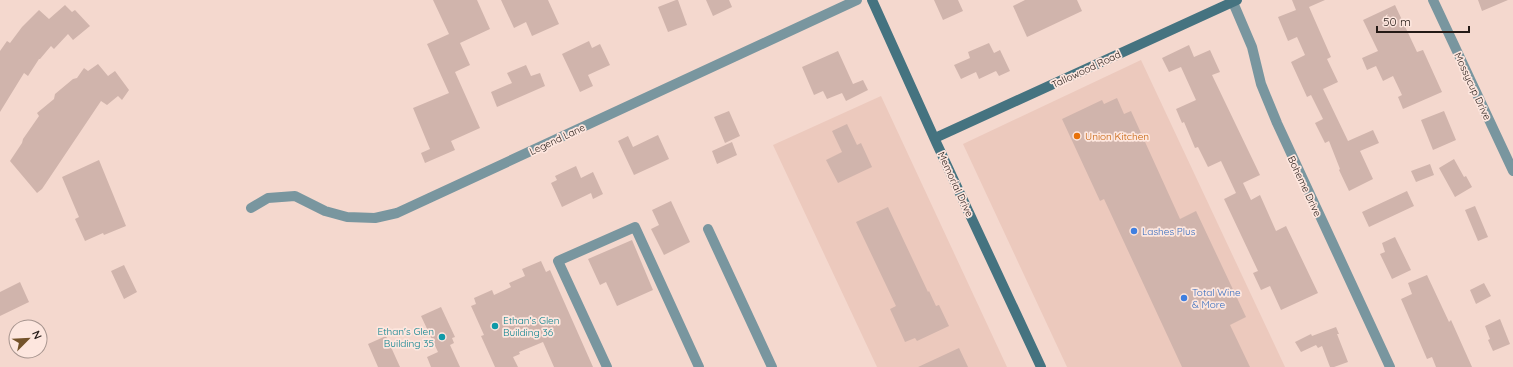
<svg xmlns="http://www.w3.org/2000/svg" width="1513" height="367" font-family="Quicksand,sans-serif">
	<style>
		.built { fill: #ecc9bd }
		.building { fill: #d0b4ac }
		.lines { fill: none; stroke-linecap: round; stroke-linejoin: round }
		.street { stroke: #79969f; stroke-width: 10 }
		.secondary { stroke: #457380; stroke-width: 10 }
		.food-dot { fill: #e8710a; stroke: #fde6de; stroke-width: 1.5 }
		.shop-dot { fill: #3f7fe0; stroke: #fde6de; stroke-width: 1.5 }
		.culture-dot { fill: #0f9aa8; stroke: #fde6de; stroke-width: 1.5 }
		.labels { text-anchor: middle; stroke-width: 3.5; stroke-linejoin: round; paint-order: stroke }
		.street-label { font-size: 10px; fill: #241a16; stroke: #fde6de }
		.food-label { font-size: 10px; fill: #c56008; stroke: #fde6de; text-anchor: start }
		.shop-label { font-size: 10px; fill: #366cbe; stroke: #fde6de; text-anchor: start }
		.culture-label { font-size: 10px; fill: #0d838f; stroke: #fde6de; text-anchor: start }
	</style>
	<rect width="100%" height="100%" fill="#f4d8ce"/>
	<path class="built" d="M 1141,60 L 1285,367 L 1067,367 L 963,144 Z
		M 881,96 L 1007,367 L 877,367 L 773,145 Z"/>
	<path class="building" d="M 433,0 L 477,0 L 490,29 L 460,43 L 470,65 L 455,72 L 480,128 L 451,141 L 455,150 L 425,163 L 421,153 L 430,149 L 413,108 L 449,93 L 427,44 L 449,34 Z
		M 501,0 L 548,0 L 559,24 L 532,36 L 526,22 L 514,28 Z
		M 676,0 L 678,0 L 687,25 L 668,32 L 658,7 Z
		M 706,0 L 729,0 L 732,7 L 713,16 Z
		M 934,0 L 958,0 L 963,11 L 943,20 Z
		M 1025,0 L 1077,0 L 1082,11 L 1027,37 L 1013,6 Z
		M 1292,0 L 1325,0 L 1309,7 L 1331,57 L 1327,59 L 1338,82 L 1323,89 L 1348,141 L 1373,130 L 1379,143 L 1360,151 L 1373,179 L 1349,191 L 1339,170 L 1340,169 L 1329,141 L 1325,143 L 1315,123 L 1323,119 L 1311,95 L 1307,97 L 1291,62 L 1305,55 L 1297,37 L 1288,41 L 1278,17 L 1296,10 Z
		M 1478,0 L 1508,0 L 1482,11 Z
		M 65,5 L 72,12 L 75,10 L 90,26 L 73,40 L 68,34 L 54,49 L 51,46 L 40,59 L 39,59 L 28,76 L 24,73 L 0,112 L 0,51 L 7,41 L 10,43 L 22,27 L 39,10 L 49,19 Z
		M 1395,5 L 1417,52 L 1423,50 L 1442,92 L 1403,109 L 1398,97 L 1402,95 L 1393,76 L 1383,81 L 1376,66 L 1367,70 L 1362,58 L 1378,51 L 1363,20 Z
		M 589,41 L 592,48 L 600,44 L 610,65 L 588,75 L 593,86 L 580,92 L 562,54 Z
		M 989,43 L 994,53 L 1000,50 L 1010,71 L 999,76 L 996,71 L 979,79 L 976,72 L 961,79 L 954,65 L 970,58 L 968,52 Z
		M 1189,45 L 1194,57 L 1210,50 L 1220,72 L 1212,75 L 1260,175 L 1243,183 L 1251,200 L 1260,195 L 1276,231 L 1286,226 L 1318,293 L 1281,310 L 1270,286 L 1261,290 L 1253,273 L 1258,271 L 1224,199 L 1236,193 L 1221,161 L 1208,167 L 1198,147 L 1195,148 L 1184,122 L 1182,123 L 1176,109 L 1196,100 L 1181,67 L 1169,72 L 1162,58 Z
		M 838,51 L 853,84 L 863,80 L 868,90 L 846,101 L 842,93 L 827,99 L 823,91 L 814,95 L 802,67 Z
		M 98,64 L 108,76 L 115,71 L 129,90 L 122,100 L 118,96 L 107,105 L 101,101 L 42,189 L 37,193 L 10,161 L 22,143 L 23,139 L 39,116 L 37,113 L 54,99 L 55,94 L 73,79 L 77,78 L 84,68 L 88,71 Z
		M 526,65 L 531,76 L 540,73 L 545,86 L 497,107 L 491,92 L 512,83 L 507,73 Z
		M 1117,98 L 1124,114 L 1131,111 L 1180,219 L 1196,211 L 1246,317 L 1230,325 L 1250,367 L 1182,367 L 1104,199 L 1100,201 L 1062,119 L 1102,100 L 1104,104 Z
		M 729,111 L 740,136 L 725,143 L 714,117 Z
		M 1444,111 L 1456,140 L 1433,150 L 1421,120 Z
		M 847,124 L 857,145 L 861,143 L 872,167 L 838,183 L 826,160 L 842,152 L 832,131 Z
		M 658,135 L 669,159 L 634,175 L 618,141 L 628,136 L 633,147 Z
		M 732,142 L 737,155 L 717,164 L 712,151 Z
		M 1454,159 L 1464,177 L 1466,176 L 1472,187 L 1455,197 L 1439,168 Z
		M 99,160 L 126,226 L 104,235 L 103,233 L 85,241 L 75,219 L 79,217 L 62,177 Z
		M 1430,164 L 1434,175 L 1416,182 L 1411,171 Z
		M 576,166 L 581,178 L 593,172 L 603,194 L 593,199 L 591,193 L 562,207 L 551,183 L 557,180 L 555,176 Z
		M 1407,191 L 1414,206 L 1369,227 L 1362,212 Z
		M 671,201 L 690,242 L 664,255 L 651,229 L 659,225 L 652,210 Z
		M 1475,206 L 1488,237 L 1478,241 L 1465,210 Z
		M 888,207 L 928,292 L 929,291 L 936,306 L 939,305 L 949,326 L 917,341 L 915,338 L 905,342 L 890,309 L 896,306 L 856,222 Z
		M 1395,237 L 1411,270 L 1392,279 L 1380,254 L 1385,252 L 1382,243 Z
		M 632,240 L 653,290 L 617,306 L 606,282 L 600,285 L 588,259 Z
		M 541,261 L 546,272 L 550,270 L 593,367 L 554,367 L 543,342 L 519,352 L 520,354 L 513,357 L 518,367 L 495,367 L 481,336 L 484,335 L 471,306 L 476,304 L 474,298 L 492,290 L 494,295 L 511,287 L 509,283 L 525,276 L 522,269 Z
		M 124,265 L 137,292 L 124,299 L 111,271 Z
		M 1427,275 L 1449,322 L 1451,320 L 1472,367 L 1436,367 L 1432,357 L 1427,359 L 1401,299 L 1412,294 L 1408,283 Z
		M 20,282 L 29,302 L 0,316 L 0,292 Z
		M 1484,283 L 1491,296 L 1476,304 L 1470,290 Z
		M 441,307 L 455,337 L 452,338 L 454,343 L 450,345 L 460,367 L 431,367 L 427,357 L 438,352 L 421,316 Z
		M 1500,319 L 1510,344 L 1493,351 L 1488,340 L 1490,339 L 1485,326 Z
		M 1336,327 L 1339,334 L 1337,334 L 1348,362 L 1334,367 L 1330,367 L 1322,346 L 1318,348 L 1316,345 L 1301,352 L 1295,342 L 1311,334 L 1312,336 Z
		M 386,336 L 400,367 L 378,367 L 368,344 Z
		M 959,348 L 968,367 L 918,367 Z"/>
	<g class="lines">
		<path class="street" d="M 1232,0 L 1252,47 L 1261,84 L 1277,123 L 1390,367
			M 1433,0 L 1513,171
			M 251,208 L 268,198 L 295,196 L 325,211 L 347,217 L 375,218 L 397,213 L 857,0
			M 708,229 L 772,367
			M 607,367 L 558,261 L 635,227 L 699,367"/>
		<path class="secondary" d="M 872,0 L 936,142 L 1041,367
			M 935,138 L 1237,0"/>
	</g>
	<circle class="food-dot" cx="1077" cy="136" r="4"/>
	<g class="shop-dot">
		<circle cx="1134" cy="231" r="4"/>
		<circle cx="1184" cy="298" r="4"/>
	</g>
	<g class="culture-dot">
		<circle cx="495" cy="326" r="4"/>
		<circle cx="442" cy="337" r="4"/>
	</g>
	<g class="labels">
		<g class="street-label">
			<text transform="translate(1086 69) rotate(-25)" y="4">Tallowood Road</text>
			<text transform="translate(1473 86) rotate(65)" y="4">Mossycup Drive</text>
			<text transform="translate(557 139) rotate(-25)" y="4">Legend Lane</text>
			<text transform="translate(956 184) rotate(65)" y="4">Memorial Drive</text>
			<text transform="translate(1305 186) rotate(65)" y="4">Boheme Drive</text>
		</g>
		<g class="food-label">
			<text x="1085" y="140">Union Kitchen</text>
		</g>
		<g class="shop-label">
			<text x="1142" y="235">Lashes Plus</text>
			<text x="1192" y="296">Total Wine<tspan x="1192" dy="12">&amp; More</tspan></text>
		</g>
		<g class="culture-label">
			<text x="503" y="324">Ethan's Glen<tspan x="503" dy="12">Building 36</tspan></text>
			<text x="434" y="335" text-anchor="end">Ethan's Glen<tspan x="434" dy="12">Building 35</tspan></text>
		</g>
	</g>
	<g transform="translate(28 339) rotate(66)"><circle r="19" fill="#fde6de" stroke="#a6948e"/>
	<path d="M0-3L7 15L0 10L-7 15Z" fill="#74532a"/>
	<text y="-6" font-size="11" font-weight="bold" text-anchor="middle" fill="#241a16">N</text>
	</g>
	<path d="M1377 26v6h92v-6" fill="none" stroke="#241a16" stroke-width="2"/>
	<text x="1383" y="26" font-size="12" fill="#241a16" stroke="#fde6de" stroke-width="3" paint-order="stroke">50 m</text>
</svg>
